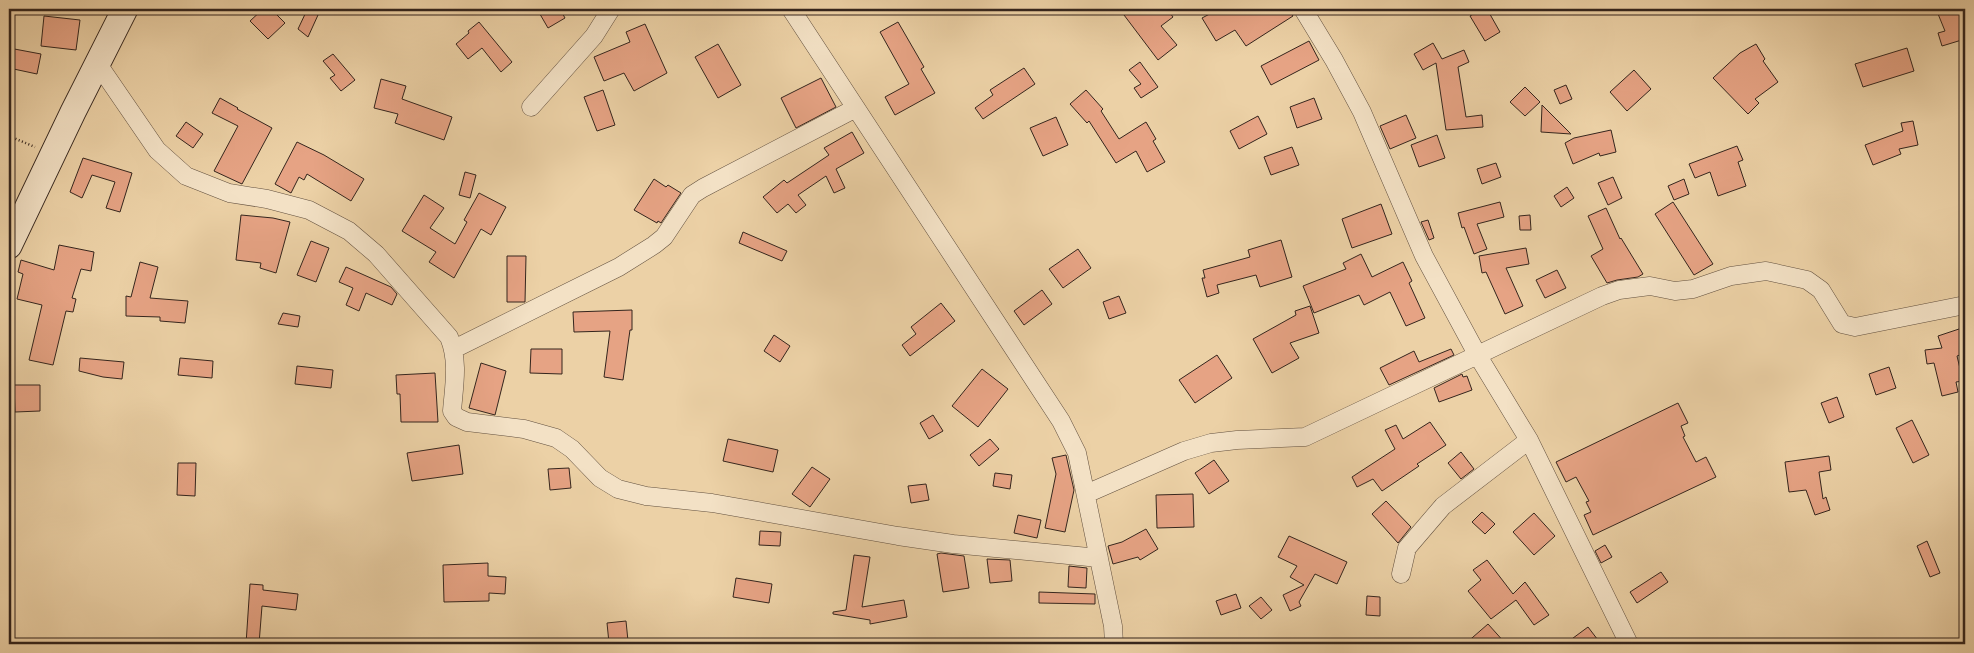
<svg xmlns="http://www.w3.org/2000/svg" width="1974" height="653" font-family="'IM FELL English',serif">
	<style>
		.building { fill: #e6a384; stroke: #34251d }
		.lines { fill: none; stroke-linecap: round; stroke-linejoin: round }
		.street-casing { stroke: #62503f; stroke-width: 19 }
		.secondary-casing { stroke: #34251d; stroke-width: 27 }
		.path { stroke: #34251d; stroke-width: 2.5; stroke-dasharray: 1 2.5; stroke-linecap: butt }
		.street { stroke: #f3e1c5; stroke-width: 18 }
		.secondary { stroke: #f3e1c5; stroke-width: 25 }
	</style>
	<rect width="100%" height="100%" fill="#ecd1a6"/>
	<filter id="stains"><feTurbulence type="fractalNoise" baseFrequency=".004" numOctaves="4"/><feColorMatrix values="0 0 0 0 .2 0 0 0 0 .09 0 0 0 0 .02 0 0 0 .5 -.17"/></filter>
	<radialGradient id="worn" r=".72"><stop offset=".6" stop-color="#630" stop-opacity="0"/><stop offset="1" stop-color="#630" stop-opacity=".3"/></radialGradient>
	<path class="building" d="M 263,9 L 271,9 L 285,23 L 268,39 L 250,21 Z
		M 537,9 L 560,9 L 565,18 L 548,28 Z
		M 1131,9 L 1167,9 L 1173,17 L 1161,26 L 1177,45 L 1158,60 L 1124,15 Z
		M 1219,9 L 1288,9 L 1293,16 L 1246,46 L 1235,30 L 1216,41 L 1202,18 Z
		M 1482,9 L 1487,9 L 1500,32 L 1485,41 L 1470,16 Z
		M 1936,9 L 1965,9 L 1965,39 L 1942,46 L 1938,33 L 1945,31 Z
		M 307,10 L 318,15 L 308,37 L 298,29 Z
		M 44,16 L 80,20 L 76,50 L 41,46 Z
		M 479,22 L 512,62 L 501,72 L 482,48 L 468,59 L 456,44 L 469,33 L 468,31 Z
		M 898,22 L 924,67 L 921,69 L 935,93 L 895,115 L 885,97 L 909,84 L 880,32 Z
		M 645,24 L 667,73 L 634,91 L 624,73 L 604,81 L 594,57 L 630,42 L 626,32 Z
		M 1309,41 L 1319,60 L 1271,85 L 1261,66 Z
		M 1433,43 L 1442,59 L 1464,50 L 1469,62 L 1458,67 L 1466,117 L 1482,115 L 1483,127 L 1446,130 L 1436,63 L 1423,70 L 1414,54 Z
		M 718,44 L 741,85 L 718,98 L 695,57 Z
		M 1756,44 L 1765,59 L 1763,61 L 1778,82 L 1755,99 L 1759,103 L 1748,114 L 1713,78 L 1740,53 Z
		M 9,48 L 41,54 L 37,74 L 9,68 Z
		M 1907,48 L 1914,71 L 1863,87 L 1855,64 Z
		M 333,54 L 355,80 L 341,91 L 330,78 L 335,75 L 323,61 Z
		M 1140,62 L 1158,87 L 1141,98 L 1134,88 L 1141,84 L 1129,70 Z
		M 1024,68 L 1035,84 L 983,119 L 975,108 L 993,95 L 990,90 Z
		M 1634,70 L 1651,89 L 1627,111 L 1610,92 Z
		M 821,78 L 836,107 L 796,128 L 781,98 Z
		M 381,79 L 406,86 L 402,99 L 452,117 L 444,140 L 395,123 L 398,114 L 374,108 Z
		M 1566,85 L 1572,99 L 1560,104 L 1554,90 Z
		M 1525,87 L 1540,102 L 1525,116 L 1510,102 Z
		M 603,90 L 615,125 L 597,131 L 584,97 Z
		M 1086,90 L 1103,109 L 1101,111 L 1119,139 L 1146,122 L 1156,139 L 1153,141 L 1165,162 L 1147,172 L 1136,151 L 1116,163 L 1089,121 L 1087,123 L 1070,104 Z
		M 220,98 L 238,108 L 237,109 L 272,128 L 242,184 L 214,171 L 238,126 L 212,113 Z
		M 1314,98 L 1322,119 L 1297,128 L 1290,107 Z
		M 1542,105 L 1571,134 L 1541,132 Z
		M 1406,115 L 1416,138 L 1390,149 L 1380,126 Z
		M 1258,116 L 1267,134 L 1239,149 L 1230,131 Z
		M 1056,117 L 1068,145 L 1043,156 L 1030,128 Z
		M 1913,121 L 1918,145 L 1899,149 L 1901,154 L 1873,165 L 1865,145 L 1903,131 L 1901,123 Z
		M 186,122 L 203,134 L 193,148 L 176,136 Z
		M 1611,130 L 1616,152 L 1600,156 L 1599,153 L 1573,164 L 1565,143 L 1574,138 Z
		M 852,132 L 864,153 L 836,169 L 845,188 L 834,193 L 826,176 L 798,195 L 806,205 L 796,213 L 788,204 L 777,213 L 763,197 L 784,180 L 787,183 L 829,155 L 824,148 Z
		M 1437,135 L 1445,158 L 1419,167 L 1411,145 Z
		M 297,142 L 324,155 L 364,179 L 351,201 L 307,174 L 304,180 L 299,177 L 291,193 L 275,184 Z
		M 1737,146 L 1743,160 L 1738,162 L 1746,186 L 1718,196 L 1710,172 L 1695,178 L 1689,164 Z
		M 1292,147 L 1299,165 L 1271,175 L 1264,157 Z
		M 83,158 L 132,173 L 120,212 L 106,208 L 115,182 L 92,175 L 82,198 L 70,192 Z
		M 1496,163 L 1501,177 L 1482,184 L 1477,169 Z
		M 465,172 L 476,175 L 470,198 L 459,195 Z
		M 1613,177 L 1622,198 L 1608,205 L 1598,183 Z
		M 654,179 L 666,187 L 668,185 L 681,193 L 661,223 L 658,221 L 657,223 L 634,210 Z
		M 1684,179 L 1689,194 L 1674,200 L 1668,186 Z
		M 1567,187 L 1574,198 L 1561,207 L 1554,196 Z
		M 479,193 L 506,207 L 491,235 L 481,229 L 454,278 L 429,262 L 436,252 L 402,231 L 424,195 L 444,208 L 430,228 L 455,244 L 467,222 L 464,220 Z
		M 1500,202 L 1504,217 L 1477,224 L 1487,249 L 1474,254 L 1464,227 L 1462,228 L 1458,213 Z
		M 1673,202 L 1713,264 L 1694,275 L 1655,214 Z
		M 1381,204 L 1392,234 L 1352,248 L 1342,219 Z
		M 1606,208 L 1620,239 L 1621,238 L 1643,274 L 1638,277 L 1617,280 L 1607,283 L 1591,256 L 1603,249 L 1588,216 Z
		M 241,215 L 273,218 L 290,222 L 276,273 L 260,268 L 261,263 L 236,260 Z
		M 1530,215 L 1531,230 L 1520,230 L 1519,216 Z
		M 1428,220 L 1434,238 L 1429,240 L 1421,222 Z
		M 743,232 L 787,251 L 782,261 L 739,243 Z
		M 1281,240 L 1292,277 L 1260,287 L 1256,275 L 1217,285 L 1219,293 L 1207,297 L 1202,278 L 1205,278 L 1203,270 L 1250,257 L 1248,250 Z
		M 311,241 L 329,248 L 316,282 L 297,275 Z
		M 59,245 L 94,252 L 91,271 L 81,269 L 72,298 L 76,299 L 73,312 L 66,311 L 53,365 L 29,360 L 42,305 L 17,299 L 23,274 L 18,272 L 21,260 L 54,270 Z
		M 1526,248 L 1529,264 L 1506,268 L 1523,306 L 1505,314 L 1486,272 L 1482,273 L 1479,256 Z
		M 1078,249 L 1091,268 L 1063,288 L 1049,269 Z
		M 1361,254 L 1372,277 L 1403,262 L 1412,281 L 1409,283 L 1425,318 L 1406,326 L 1390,292 L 1364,305 L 1359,295 L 1314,313 L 1303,286 L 1346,269 L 1343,263 Z
		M 507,256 L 526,256 L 525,302 L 507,302 Z
		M 140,262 L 158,267 L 150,298 L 188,301 L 185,323 L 160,321 L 160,317 L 126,316 L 126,296 L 131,297 Z
		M 346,267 L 391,287 L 397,294 L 392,305 L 366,293 L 359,311 L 346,305 L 353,288 L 339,282 Z
		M 1557,270 L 1566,288 L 1545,298 L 1536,280 Z
		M 1042,290 L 1052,304 L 1024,325 L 1014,311 Z
		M 1119,296 L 1126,313 L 1109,319 L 1103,302 Z
		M 941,303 L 955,321 L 910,356 L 902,345 L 916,334 L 911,327 Z
		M 1310,306 L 1319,333 L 1290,343 L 1299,358 L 1272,373 L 1253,339 L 1296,315 L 1295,311 Z
		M 632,310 L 632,330 L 630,330 L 623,380 L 604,377 L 610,331 L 574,332 L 573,312 Z
		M 283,313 L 300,316 L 298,327 L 278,324 Z
		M 1965,327 L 1965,353 L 1957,356 L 1963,381 L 1956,382 L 1958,392 L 1942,396 L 1934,363 L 1927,364 L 1925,350 L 1942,348 L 1938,336 Z
		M 774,335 L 790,346 L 780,362 L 764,351 Z
		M 531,349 L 562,349 L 562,374 L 530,373 Z
		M 1451,349 L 1454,355 L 1389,385 L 1380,368 L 1414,351 L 1419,362 Z
		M 1217,355 L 1232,378 L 1195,403 L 1179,380 Z
		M 80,358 L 124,362 L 122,379 L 103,377 L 79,371 Z
		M 180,358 L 213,361 L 212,378 L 178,375 Z
		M 481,363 L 506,371 L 495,415 L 469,408 Z
		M 297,366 L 333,370 L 331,388 L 295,384 Z
		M 1889,367 L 1896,388 L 1876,395 L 1869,374 Z
		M 982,369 L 1008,389 L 978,427 L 952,406 Z
		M 435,373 L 438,422 L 401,422 L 400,394 L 397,394 L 396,375 Z
		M 1462,374 L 1463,377 L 1467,376 L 1472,390 L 1439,402 L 1434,388 Z
		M 14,385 L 40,385 L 40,411 L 15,412 Z
		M 1837,397 L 1844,417 L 1829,423 L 1821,403 Z
		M 1678,403 L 1688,423 L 1681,426 L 1685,436 L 1683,437 L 1696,462 L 1706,457 L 1716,477 L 1593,535 L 1584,515 L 1591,512 L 1586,502 L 1589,501 L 1576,477 L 1566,482 L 1556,462 Z
		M 933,415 L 943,431 L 929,439 L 920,423 Z
		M 1912,420 L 1929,455 L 1913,463 L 1896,428 Z
		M 1430,422 L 1446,445 L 1417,464 L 1419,466 L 1382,491 L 1373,479 L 1357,487 L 1352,477 L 1395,449 L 1385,430 L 1396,425 L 1403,439 Z
		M 728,439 L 778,450 L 773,472 L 723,461 Z
		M 990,439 L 999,449 L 979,466 L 970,455 Z
		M 459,445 L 463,474 L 412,481 L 407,453 Z
		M 1461,452 L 1474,469 L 1461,479 L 1448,463 Z
		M 1066,455 L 1074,490 L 1065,532 L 1045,528 L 1056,474 L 1052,458 Z
		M 1829,456 L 1831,470 L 1819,472 L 1823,499 L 1826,497 L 1830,510 L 1815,515 L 1806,490 L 1789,492 L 1785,462 Z
		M 1214,460 L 1229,481 L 1209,494 L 1195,473 Z
		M 178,463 L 196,463 L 195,496 L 177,495 Z
		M 812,467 L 830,479 L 810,507 L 792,494 Z
		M 569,468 L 571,488 L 550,490 L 548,469 Z
		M 995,473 L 1012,475 L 1010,489 L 993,486 Z
		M 926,484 L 929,500 L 911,503 L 908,486 Z
		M 1193,494 L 1194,527 L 1157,528 L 1156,495 Z
		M 1386,501 L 1411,527 L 1398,543 L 1372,514 Z
		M 1482,512 L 1495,524 L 1485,534 L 1472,522 Z
		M 1534,513 L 1555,536 L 1534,555 L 1513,532 Z
		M 1018,515 L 1041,520 L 1037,538 L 1014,533 Z
		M 1146,529 L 1158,549 L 1140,560 L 1138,557 L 1113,564 L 1108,546 L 1122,542 Z
		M 760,531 L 781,532 L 780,546 L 759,545 Z
		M 1289,536 L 1347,562 L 1337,584 L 1315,574 L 1299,602 L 1301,606 L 1290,611 L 1283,595 L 1304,585 L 1290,577 L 1297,566 L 1278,557 Z
		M 1927,541 L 1940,573 L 1930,577 L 1917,546 Z
		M 1605,545 L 1612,557 L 1601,563 L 1595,551 Z
		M 941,553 L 964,556 L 969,588 L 943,592 L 937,554 Z
		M 854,555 L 870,557 L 862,607 L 904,600 L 907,617 L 870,624 L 870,620 L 833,614 L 833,612 L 846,610 Z
		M 987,559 L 1010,560 L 1012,581 L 990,583 Z
		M 1487,560 L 1513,594 L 1525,582 L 1549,615 L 1534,625 L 1516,600 L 1491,619 L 1468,591 L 1481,580 L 1473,570 Z
		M 488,563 L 488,576 L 506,577 L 505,594 L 489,593 L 489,601 L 444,602 L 443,565 Z
		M 1069,566 L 1087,568 L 1086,588 L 1068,587 Z
		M 1661,572 L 1668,582 L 1637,603 L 1630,592 Z
		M 736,578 L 772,584 L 769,603 L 733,597 Z
		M 250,584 L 263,585 L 263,590 L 298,594 L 296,610 L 262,606 L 259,644 L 246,644 Z
		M 1039,592 L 1095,594 L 1095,604 L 1039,603 Z
		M 1236,594 L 1241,608 L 1221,615 L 1216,601 Z
		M 1367,596 L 1380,597 L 1380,616 L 1366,615 Z
		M 1261,597 L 1272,610 L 1261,619 L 1249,606 Z
		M 626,621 L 628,641 L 609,643 L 607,623 Z
		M 1488,624 L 1506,644 L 1465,644 Z
		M 1588,627 L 1601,644 L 1565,644 Z"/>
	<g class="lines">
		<defs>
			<path id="street" d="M 791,9 L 1061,421 L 1077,453 L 1113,626 L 1114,644
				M 1303,9 L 1334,60 L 1362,112 L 1424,256 L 1478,356 L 1529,440 L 1629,644
				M 98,64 L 157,150 L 186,176 L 229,193 L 267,199 L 309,210 L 349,231 L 376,254 L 449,337 C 459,361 454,386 452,411 L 456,417 L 467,422 L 524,429 L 556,438 L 572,449 L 600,478 L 618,489 L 646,496 L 712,503 L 898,536 L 953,544 L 1099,558
				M 531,107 L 594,36 L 611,9
				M 454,349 L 619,267 L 654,245 L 664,237 L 692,195 L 703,188 L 856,108
				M 1086,494 L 1184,451 L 1211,443 L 1237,440 L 1305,437 L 1602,296 L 1619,290 L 1650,286 L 1675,291 L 1693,289 L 1731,276 L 1766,271 L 1807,280 L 1821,290 L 1842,324 L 1855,327 L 1965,305
				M 1401,574 L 1407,548 L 1443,506 L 1529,440"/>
			<path id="secondary" d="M 9,246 L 73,112 L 125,9"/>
		</defs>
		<use href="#street" class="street-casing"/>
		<use href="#secondary" class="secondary-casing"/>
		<path class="path" d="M 9,136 L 35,147"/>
		<use href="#street" class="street"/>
		<use href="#secondary" class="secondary"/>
	</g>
	<rect width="1974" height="653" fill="none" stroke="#ecd1a6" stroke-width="30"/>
	<rect x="10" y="10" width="1954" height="633" fill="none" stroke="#34251d" stroke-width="2.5"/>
	<rect x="15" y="15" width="1944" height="623" fill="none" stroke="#34251d"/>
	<rect width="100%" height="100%" filter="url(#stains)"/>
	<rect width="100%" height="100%" fill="url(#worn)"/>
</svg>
